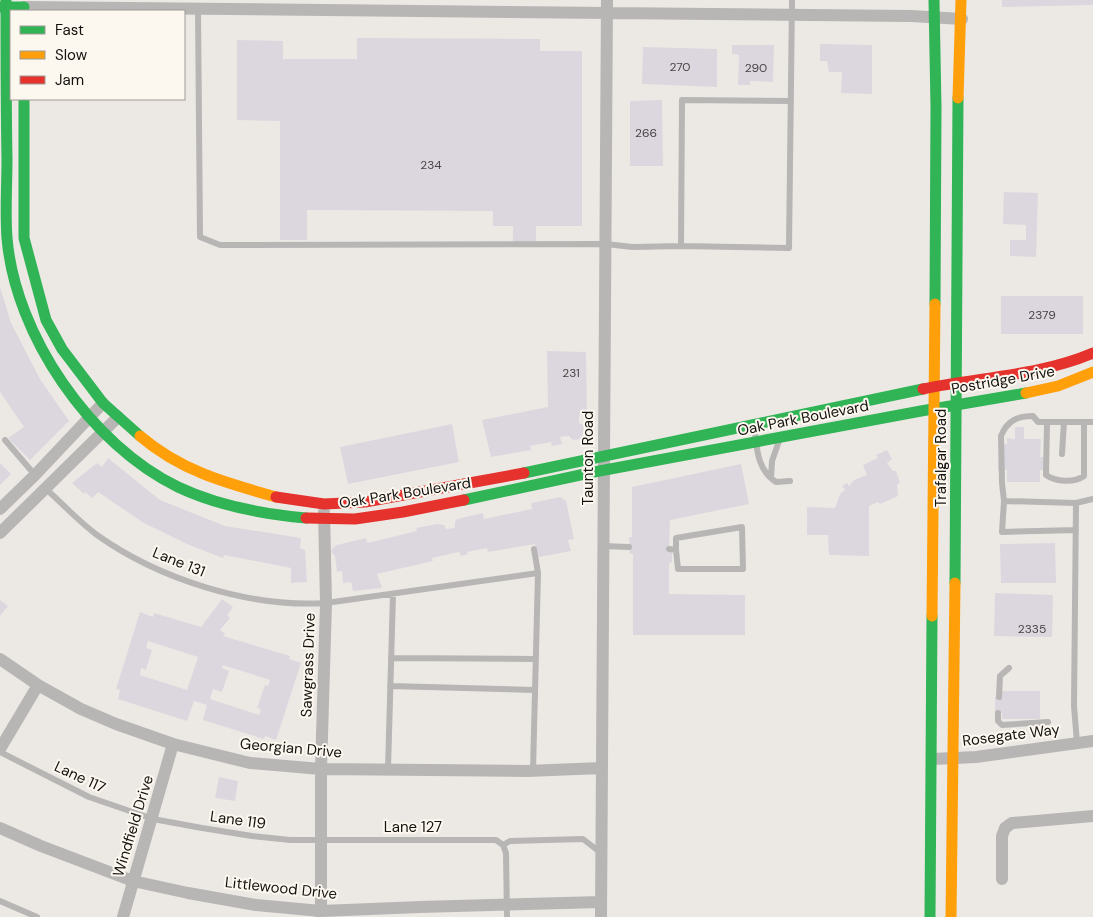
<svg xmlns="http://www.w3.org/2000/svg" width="1093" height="917" font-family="'DM Sans',sans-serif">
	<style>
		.building { fill: #dcd7de; fill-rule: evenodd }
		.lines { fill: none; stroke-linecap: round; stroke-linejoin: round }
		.lane { stroke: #b7b6b5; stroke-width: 6 }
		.street { stroke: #b7b6b5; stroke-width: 12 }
		.fast { stroke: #30b455; stroke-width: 11 }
		.slow { stroke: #ff9f0a; stroke-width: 11 }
		.jam { stroke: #e5322d; stroke-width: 11 }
		.labels { text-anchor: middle; stroke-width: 4; stroke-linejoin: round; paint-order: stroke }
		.number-label { font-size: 12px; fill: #484545 }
		.street-label { font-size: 15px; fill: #14120f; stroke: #fcf7ef }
	</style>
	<rect width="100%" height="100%" fill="#ece9e5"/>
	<path class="building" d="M 1002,0 L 1093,0 L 1093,5 L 1002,7 Z
		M 357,38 L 540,39 L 540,51 L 582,51 L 582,226 L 536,226 L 536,242 L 513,242 L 513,226 L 493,226 L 493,211 L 307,210 L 307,240 L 280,240 L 280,121 L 237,120 L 237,40 L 283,41 L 283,59 L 357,59 Z
		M 820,44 L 872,45 L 872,94 L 841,93 L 842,72 L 829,72 L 827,61 L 820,61 Z
		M 732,45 L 774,45 L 773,82 L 750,81 L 750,85 L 738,85 L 739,55 L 732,54 Z
		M 643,47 L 717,49 L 717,87 L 642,84 Z
		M 662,100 L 663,166 L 630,166 L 630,101 Z
		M 1004,192 L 1038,193 L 1036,257 L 1010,256 L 1010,240 L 1026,240 L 1026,225 L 1003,224 Z
		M 0,287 L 11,323 L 40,379 L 69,421 L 30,460 L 8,438 L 24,427 L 0,392 Z
		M 1001,296 L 1083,296 L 1083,334 L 1001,334 Z
		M 547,351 L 586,352 L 587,416 L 579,415 L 579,423 L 583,425 L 584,432 L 580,439 L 573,440 L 569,436 L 560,437 L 562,444 L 552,446 L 551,442 L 530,446 L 531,450 L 491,457 L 482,420 L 548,407 Z
		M 452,424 L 459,462 L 348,484 L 340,447 Z
		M 1015,427 L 1024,427 L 1024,439 L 1041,439 L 1040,457 L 1046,457 L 1046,470 L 1040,470 L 1040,482 L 1007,482 L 1007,470 L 998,470 L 999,444 L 1007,444 L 1007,438 L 1015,439 Z
		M 887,450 L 892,459 L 887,463 L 893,471 L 896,471 L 900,483 L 897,484 L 898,496 L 880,504 L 878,502 L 869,506 L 869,556 L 829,555 L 828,535 L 807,535 L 807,507 L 835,508 L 840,494 L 845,490 L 842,486 L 847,483 L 849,486 L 854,480 L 867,475 L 863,465 L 878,458 L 876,455 Z
		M 108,458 L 160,500 L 225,526 L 301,538 L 300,548 L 305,550 L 307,582 L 291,583 L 291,568 L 224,555 L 223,558 L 189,545 L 144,523 L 98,492 L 92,498 L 85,492 L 84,494 L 72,483 L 97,463 L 102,467 Z
		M 0,463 L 11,474 L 0,485 Z
		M 741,464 L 749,504 L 670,520 L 669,552 L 672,552 L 672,562 L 669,563 L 669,594 L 745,595 L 745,635 L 633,635 L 633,554 L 630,554 L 629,537 L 632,537 L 632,487 Z
		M 560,497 L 566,501 L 574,539 L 568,540 L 571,551 L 539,557 L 535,544 L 488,552 L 487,548 L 467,552 L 468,554 L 461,556 L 459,552 L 432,558 L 433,561 L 377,574 L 382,588 L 353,591 L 351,582 L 343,583 L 342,571 L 337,572 L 335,556 L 331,552 L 332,549 L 337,545 L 366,538 L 367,543 L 417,531 L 416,528 L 437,524 L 444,525 L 446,529 L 455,528 L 455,522 L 457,519 L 483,513 L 484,519 L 532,509 L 531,503 Z
		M 1055,543 L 1056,583 L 1001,583 L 1000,544 Z
		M 995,593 L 1053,595 L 1052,637 L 994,636 Z
		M 222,599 L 233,607 L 227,615 L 230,618 L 220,630 L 225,633 L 223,636 L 290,656 L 289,659 L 301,663 L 276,740 L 265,736 L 264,739 L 203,720 L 207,705 L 194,701 L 187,721 L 118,699 L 120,690 L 116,689 L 140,612 L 153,617 L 154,613 L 201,627 ZM 148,641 L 198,657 L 187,690 L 140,675 L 141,668 L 146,670 L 152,650 L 146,648 ZM 223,665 L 270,680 L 268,686 L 265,685 L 257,708 L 261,709 L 259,715 L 210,699 L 213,689 L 222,692 L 229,671 L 222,668 Z
		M 0,600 L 8,606 L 0,616 Z
		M 1002,691 L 1040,691 L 1040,719 L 1002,719 L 1002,713 L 995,713 L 995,697 L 1002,697 Z
		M 219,777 L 238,781 L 235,801 L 215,798 Z"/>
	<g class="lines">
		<path class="lane" d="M 198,9 L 200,237 L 220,245 L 605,244 L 633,247 L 681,246 L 789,248 L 792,0
			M 681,246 L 682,100 L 791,101
			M 1047,422 L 1046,475 C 1056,482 1074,483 1084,476 L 1084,422
			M 754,425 C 757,447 756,469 776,482 L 790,481
			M 5,440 L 35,475
			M 1062,454 L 1064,422
			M 771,478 L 772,461 L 779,441
			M 46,489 C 63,504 78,521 97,535 C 159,579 249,608 326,603 L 538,573 L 533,771
			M 1004,501 L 1002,483 L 1001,436 C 1007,421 1017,416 1033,416 L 1038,422 L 1093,422
			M 1076,530 L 1002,532 L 1004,501 L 1076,503
			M 603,546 L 629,547
			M 534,549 L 538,573
			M 669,549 L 676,550 L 676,538 L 742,527 L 743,569 L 678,569 L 676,550
			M 391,658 L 536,659
			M 390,686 L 535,690
			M 999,697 L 1000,676 L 1009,668
			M 998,713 L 998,721 L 1002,725 L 1048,722
			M 1077,743 L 1074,706 L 1076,503 L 1093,499
			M 0,752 L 89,797 L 153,819 L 202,828 L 252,836 L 290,840 L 496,840 L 503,845 L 506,853 L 507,917
			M 388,769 L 393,594
			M 503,845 L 510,841 L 583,839 L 601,853
			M 0,901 L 37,917"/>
		<path class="street" d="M 24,7 L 911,16 L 962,19
			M 0,509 L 35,475 L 103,403
			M 0,533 L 118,417
			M 0,659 L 38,685 L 81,709 L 116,724 L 173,744 L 250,763 L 321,769 L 527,771 L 602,768
			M 0,749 L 38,685
			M 932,759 L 976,757 L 1093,741
			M 0,828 L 41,846 L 133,881 L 188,893 L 256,905 L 321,911 L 420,907 L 601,902
			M 1002,879 L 1002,836 L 1005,828 L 1012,823 L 1093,816
			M 123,917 L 173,744
			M 321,917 L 321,769 L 326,603 L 324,512
			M 601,917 L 607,0"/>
		<path class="fast" d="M 6,0 C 6,53 6,106 7,159 C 7,185 5,212 7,238 C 15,335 91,445 178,487 C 218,506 262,514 306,518
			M 934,0 L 936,107 L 935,304
			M 0,7 L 24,7
			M 24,99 L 24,238 L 46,320 L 62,349 L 103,403 L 140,436
			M 524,473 L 923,389
			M 464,500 L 594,472 L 921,411 L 1026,393
			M 955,583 L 958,98
			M 930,917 L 932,616"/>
		<path class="slow" d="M 958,98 L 961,0
			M 1026,393 L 1058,386 L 1093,372
			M 140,436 C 181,471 226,483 276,497
			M 932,616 L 935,304
			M 951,917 L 955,583"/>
		<path class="jam" d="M 923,389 C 979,377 1039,376 1093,353
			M 276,497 L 324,504 L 365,502 L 524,473
			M 306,518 L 355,519 L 403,512 L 464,500"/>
	</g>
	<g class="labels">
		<g class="number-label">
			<text x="680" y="71">270</text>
			<text x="756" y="72">290</text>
			<text x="646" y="137">266</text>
			<text x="431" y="169">234</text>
			<text x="1042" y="319">2379</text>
			<text x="571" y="377">231</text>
			<text x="1032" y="633">2335</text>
		</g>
		<g class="street-label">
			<text transform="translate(1003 380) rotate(-10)" y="5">Postridge Drive</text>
			<text transform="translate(803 418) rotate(-11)" y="5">Oak Park Boulevard</text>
			<text transform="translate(588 458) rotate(-90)" y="5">Taunton Road</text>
			<text transform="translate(941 458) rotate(-90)" y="5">Trafalgar Road</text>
			<text transform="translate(405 493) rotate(-9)" y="5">Oak Park Boulevard</text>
			<text transform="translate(179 562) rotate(22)" y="5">Lane 131</text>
			<text transform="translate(308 665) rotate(-88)" y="5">Sawgrass Drive</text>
			<text transform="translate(1011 735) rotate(-7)" y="5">Rosegate Way</text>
			<text transform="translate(291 748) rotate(5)" y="5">Georgian Drive</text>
			<text transform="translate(80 777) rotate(25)" y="5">Lane 117</text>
			<text transform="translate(238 820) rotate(8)" y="5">Lane 119</text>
			<text transform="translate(133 826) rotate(-73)" y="5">Windfield Drive</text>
			<text x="413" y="832">Lane 127</text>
			<text transform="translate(281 888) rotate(6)" y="5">Littlewood Drive</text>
		</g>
	</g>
	<rect x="10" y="10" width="175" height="90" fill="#fcf7ef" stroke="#9f9b95"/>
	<rect x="20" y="26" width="25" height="8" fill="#30b455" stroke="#9f9b95"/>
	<text x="55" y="35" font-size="15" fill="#14120f">Fast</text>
	<rect x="20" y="51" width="25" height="8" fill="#ff9f0a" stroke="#9f9b95"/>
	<text x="55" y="60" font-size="15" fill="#14120f">Slow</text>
	<rect x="20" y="76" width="25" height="8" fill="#e5322d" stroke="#9f9b95"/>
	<text x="55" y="85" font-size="15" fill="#14120f">Jam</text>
</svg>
